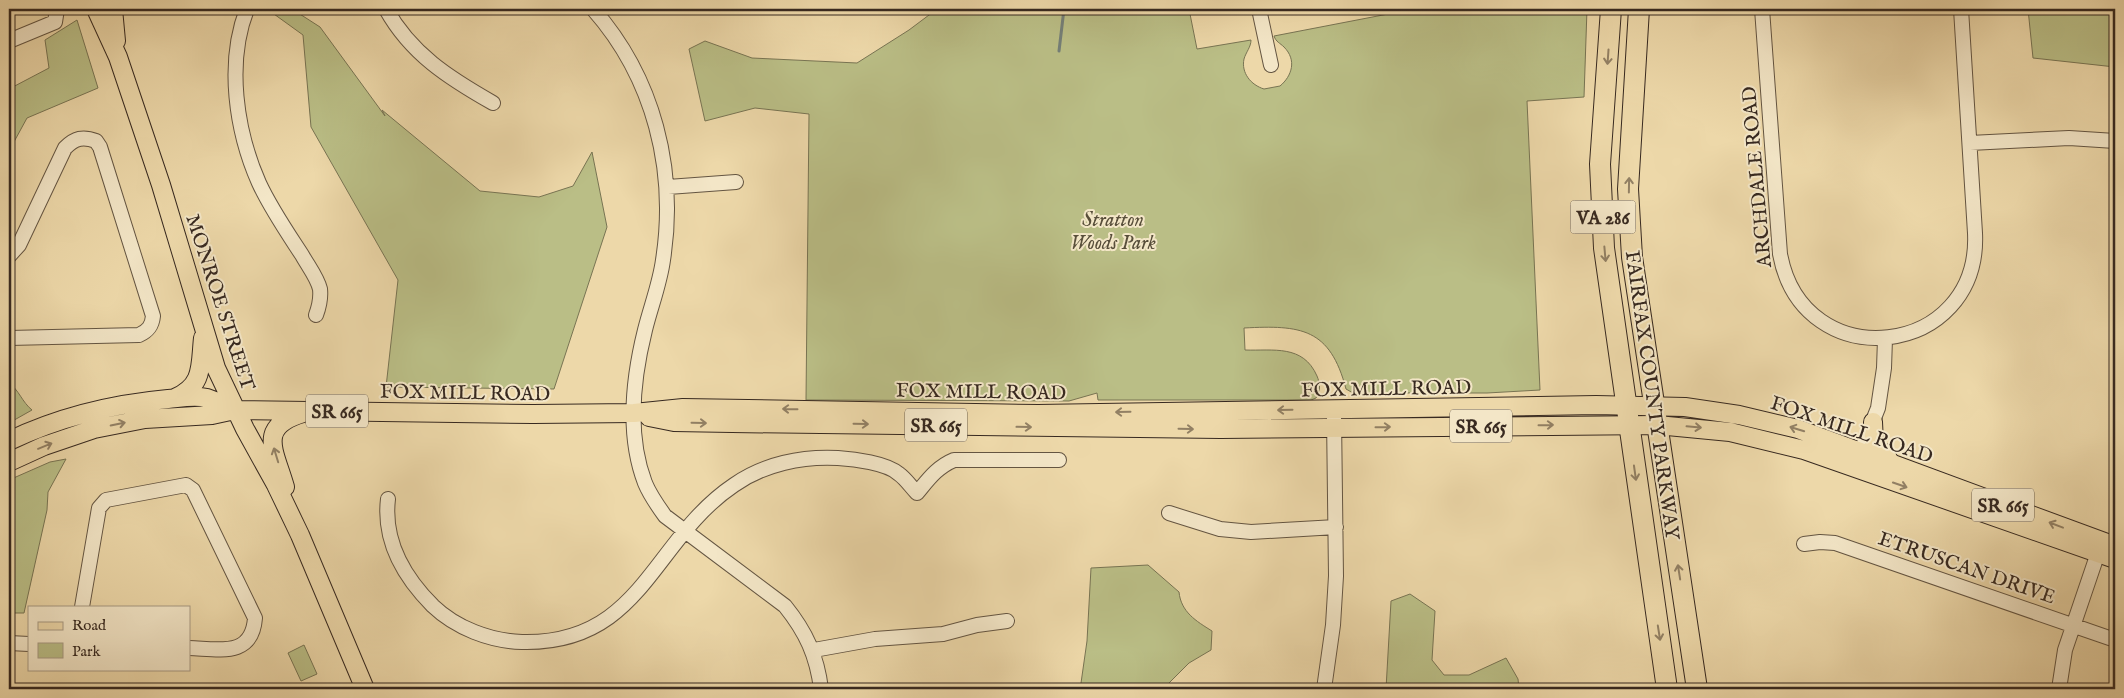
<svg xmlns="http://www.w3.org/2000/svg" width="2124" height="698" font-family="'IM FELL English',serif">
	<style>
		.green { fill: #babe86; stroke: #787453 }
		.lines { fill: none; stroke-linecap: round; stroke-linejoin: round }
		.stream { stroke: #747f78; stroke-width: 3 }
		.minor-casing { stroke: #645542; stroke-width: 16 }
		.major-casing { stroke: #372920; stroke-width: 20 }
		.highway-casing { stroke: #372920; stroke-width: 22 }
		.minor { stroke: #f3e6c7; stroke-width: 14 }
		.major { stroke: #edd8a9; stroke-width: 18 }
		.highway { stroke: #edd8a9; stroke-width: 20 }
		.oneway { stroke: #928064 }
		.labels { text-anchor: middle; stroke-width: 4; stroke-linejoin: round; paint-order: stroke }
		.shield { fill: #f3e6c7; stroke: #6f6252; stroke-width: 1 }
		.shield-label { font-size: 19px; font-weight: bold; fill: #372920 }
		.street-label { font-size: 20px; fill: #372920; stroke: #f3e6c7 }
		.park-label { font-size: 20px; font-style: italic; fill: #584e3a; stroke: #f3e6c7 }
	</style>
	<rect width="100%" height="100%" fill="#edd8a9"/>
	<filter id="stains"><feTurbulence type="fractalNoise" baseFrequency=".004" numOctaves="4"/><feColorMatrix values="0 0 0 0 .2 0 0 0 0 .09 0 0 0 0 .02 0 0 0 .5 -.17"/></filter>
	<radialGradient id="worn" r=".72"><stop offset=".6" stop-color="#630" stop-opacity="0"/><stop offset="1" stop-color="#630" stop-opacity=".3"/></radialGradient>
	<path class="green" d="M 267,9 L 292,9 L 320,27 L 385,116 L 382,110 L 480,191 L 539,197 L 573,186 L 592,152 L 607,227 L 554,389 L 386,387 L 398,280 L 311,127 L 303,35 Z
		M 937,9 L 1189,9 L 1197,49 L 1251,40 C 1251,47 1246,52 1244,59 C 1241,73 1251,85 1264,89 L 1280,86 C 1292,76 1297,60 1284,47 C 1280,43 1276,42 1274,36 L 1414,9 L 1587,9 L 1584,97 L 1527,101 L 1540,390 L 1487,393 L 1353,393 L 1346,389 C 1330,328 1301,325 1244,328 L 1245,350 C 1273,351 1303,344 1317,376 C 1320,383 1321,391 1316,398 L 1311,400 L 1098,400 L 1097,393 L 1069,401 L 806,400 L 809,114 L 755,108 L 705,121 L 689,49 L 705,41 L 752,58 L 857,63 L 909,30 Z
		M 2028,9 L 2115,9 L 2115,67 L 2033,58 Z
		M 77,20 L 98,88 L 27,118 L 9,151 L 9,89 L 49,68 L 45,40 Z
		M 9,383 C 19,390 22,402 32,410 L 9,423 Z
		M 66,459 L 48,492 L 47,510 L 24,613 L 9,613 L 9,480 L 50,462 Z
		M 1148,565 L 1179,592 C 1181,612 1196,621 1212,631 L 1211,650 L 1189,663 L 1163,689 L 1088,689 L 1081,683 L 1087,641 L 1091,568 Z
		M 1410,594 L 1435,611 L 1432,660 L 1444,675 L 1469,675 L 1506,658 L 1518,679 L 1519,689 L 1386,689 L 1391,601 Z
		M 304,645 L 317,674 L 301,681 L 288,653 Z"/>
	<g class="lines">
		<path class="stream" d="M 1059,51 L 1064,9"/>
		<defs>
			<path id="minor" d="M 247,9 C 226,63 236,131 259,183 C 271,209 287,232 302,255 C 308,266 317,277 320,289 C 321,298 319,307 316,315
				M 386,9 C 411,54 449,78 493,103
				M 593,9 C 654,78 677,170 663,260 C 660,283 651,306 645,330 C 633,378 627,436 645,483 C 650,495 657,505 665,516 L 785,606 C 806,632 817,656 821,689
				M 1259,9 L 1271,65
				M 1762,9 L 1780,254 C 1803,379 1981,358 1975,233 L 1961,9
				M 9,41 L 55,22 L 57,9
				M 1970,143 L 2069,138 L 2115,141
				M 668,187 L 736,182
				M 9,256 L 19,245 L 65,148 C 75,138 83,136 96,141 L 100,147 L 153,316 C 152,326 148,331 139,335 L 9,338
				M 1857,461 L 1878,408 L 1884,368 L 1885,339
				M 388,499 C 383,541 404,577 433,606 C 456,628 490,641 522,642 C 642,645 652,540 734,485 C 764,464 802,456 838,458 C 854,459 887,463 899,474 C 906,479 911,487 917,493 C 928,480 937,467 954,460 L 1059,460
				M 1169,513 L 1220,529 L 1251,532 L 1336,527
				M 1804,544 L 1820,542 L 1835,543 L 2115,640
				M 82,607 L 99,508 L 106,500 L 186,485 L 193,490 L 255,618 C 252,658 219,649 189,648
				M 9,643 L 29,644
				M 814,650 L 875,639 L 943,634 L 977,625 L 1007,621
				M 1324,689 L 1333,625 L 1336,576 L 1334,417
				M 2059,689 L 2065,650 L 2101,544"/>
			<path id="major" d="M 96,9 L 118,57 L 161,185 L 216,368 L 245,429 L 276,485 L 300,535 L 365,689
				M 113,9 L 116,41
				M 175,398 C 204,385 200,366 203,338
				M 649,417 L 674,422 L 732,423 L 1221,429 L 1657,425 L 1730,432 L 1804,450 L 2115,559
				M 1873,422 L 1874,443 L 1889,460
				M 9,441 C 59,417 113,404 168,399 C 180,398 194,395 207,398 C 216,401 226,406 235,410
				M 9,462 L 44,446 L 94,429 L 145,419 L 212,415 L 235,410 L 533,414 L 634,413 L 683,408 L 1038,414 L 1596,405 L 1685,407 L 1739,415 L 1798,429 L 2115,546
				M 285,487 C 275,451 256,427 303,413"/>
			<path id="highway" d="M 1611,9 L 1600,164 L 1604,248 L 1667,689
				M 1639,9 L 1628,189 L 1632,257 L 1697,689"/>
		</defs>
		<use href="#minor" class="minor-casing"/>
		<use href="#major" class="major-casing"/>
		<use href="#highway" class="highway-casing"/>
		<use href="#minor" class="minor"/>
		<use href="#major" class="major"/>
		<use href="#highway" class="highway"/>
	</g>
	<defs><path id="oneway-shaft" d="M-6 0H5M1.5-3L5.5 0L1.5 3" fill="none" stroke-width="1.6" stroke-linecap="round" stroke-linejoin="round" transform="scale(1.25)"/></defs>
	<g class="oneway">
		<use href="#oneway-shaft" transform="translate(1608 57) rotate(94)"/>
		<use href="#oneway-shaft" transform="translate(1629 185) rotate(-89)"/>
		<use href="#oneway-shaft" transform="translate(1605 254) rotate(85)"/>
		<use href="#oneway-shaft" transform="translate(790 409) rotate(-179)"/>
		<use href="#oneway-shaft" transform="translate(1285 410) rotate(179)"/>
		<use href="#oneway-shaft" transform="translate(1123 412) rotate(179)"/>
		<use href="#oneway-shaft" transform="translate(699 423) rotate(1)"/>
		<use href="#oneway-shaft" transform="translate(118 424) rotate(-12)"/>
		<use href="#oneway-shaft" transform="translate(861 424) rotate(1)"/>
		<use href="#oneway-shaft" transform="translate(1546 425) rotate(-1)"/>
		<use href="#oneway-shaft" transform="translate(1024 427) rotate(1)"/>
		<use href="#oneway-shaft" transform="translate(1383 427) rotate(-1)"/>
		<use href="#oneway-shaft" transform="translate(1694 427) rotate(5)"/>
		<use href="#oneway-shaft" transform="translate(1186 429) rotate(1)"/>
		<use href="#oneway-shaft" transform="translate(1797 429) rotate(-163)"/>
		<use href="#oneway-shaft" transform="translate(45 446) rotate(-22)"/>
		<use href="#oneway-shaft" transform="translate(276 455) rotate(-107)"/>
		<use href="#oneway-shaft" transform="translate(1635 473) rotate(82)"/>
		<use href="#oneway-shaft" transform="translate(1900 485) rotate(19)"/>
		<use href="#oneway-shaft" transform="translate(2056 525) rotate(-159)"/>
		<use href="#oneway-shaft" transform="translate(1679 572) rotate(-99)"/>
		<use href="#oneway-shaft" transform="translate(1659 633) rotate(81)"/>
	</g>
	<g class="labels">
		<g class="shield">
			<rect x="1570.5" y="200.5" width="65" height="33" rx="4"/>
			<rect x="306" y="394.5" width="62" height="33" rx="4"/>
			<rect x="905" y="408.5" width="62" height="33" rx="4"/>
			<rect x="1450" y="409.5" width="62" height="33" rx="4"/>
			<rect x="1972" y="488.5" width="62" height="33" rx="4"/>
		</g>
		<g class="shield-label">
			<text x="1603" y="224">VA 286</text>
			<text x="337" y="418">SR 665</text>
			<text x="936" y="432">SR 665</text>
			<text x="1481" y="433">SR 665</text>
			<text x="2003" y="512">SR 665</text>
		</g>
		<g class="street-label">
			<text transform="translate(1756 177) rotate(-95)" y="7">ARCHDALE ROAD</text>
			<text transform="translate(221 302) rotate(72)" y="7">MONROE STREET</text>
			<text transform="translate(1386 388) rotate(-1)" y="7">FOX MILL ROAD</text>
			<text transform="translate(981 391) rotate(1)" y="7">FOX MILL ROAD</text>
			<text transform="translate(465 392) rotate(1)" y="7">FOX MILL ROAD</text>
			<text transform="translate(1653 395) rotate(82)" y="7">FAIRFAX COUNTY PARKWAY</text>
			<text transform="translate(1852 429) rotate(19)" y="7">FOX MILL ROAD</text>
			<text transform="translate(1967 567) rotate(19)" y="7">ETRUSCAN DRIVE</text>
		</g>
		<g class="park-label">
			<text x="1113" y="226">Stratton<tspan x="1113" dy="23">Woods Park</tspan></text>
		</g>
	</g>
	<rect width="2124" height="698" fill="none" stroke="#edd8a9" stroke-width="30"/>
	<rect x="10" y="10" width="2104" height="678" fill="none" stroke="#372920" stroke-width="2.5"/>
	<rect x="15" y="15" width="2094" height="668" fill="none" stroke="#372920"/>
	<rect x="28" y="606" width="162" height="65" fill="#f3e6c7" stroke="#a89a84"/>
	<rect x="38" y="622" width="25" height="8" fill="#edd8a9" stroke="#a89a84"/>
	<text x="72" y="630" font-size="15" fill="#372920">Road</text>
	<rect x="38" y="643" width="25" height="15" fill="#babe86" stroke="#a89a84"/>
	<text x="72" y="656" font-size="15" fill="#372920">Park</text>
	<rect width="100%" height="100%" filter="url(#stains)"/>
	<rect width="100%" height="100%" fill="url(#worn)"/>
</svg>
